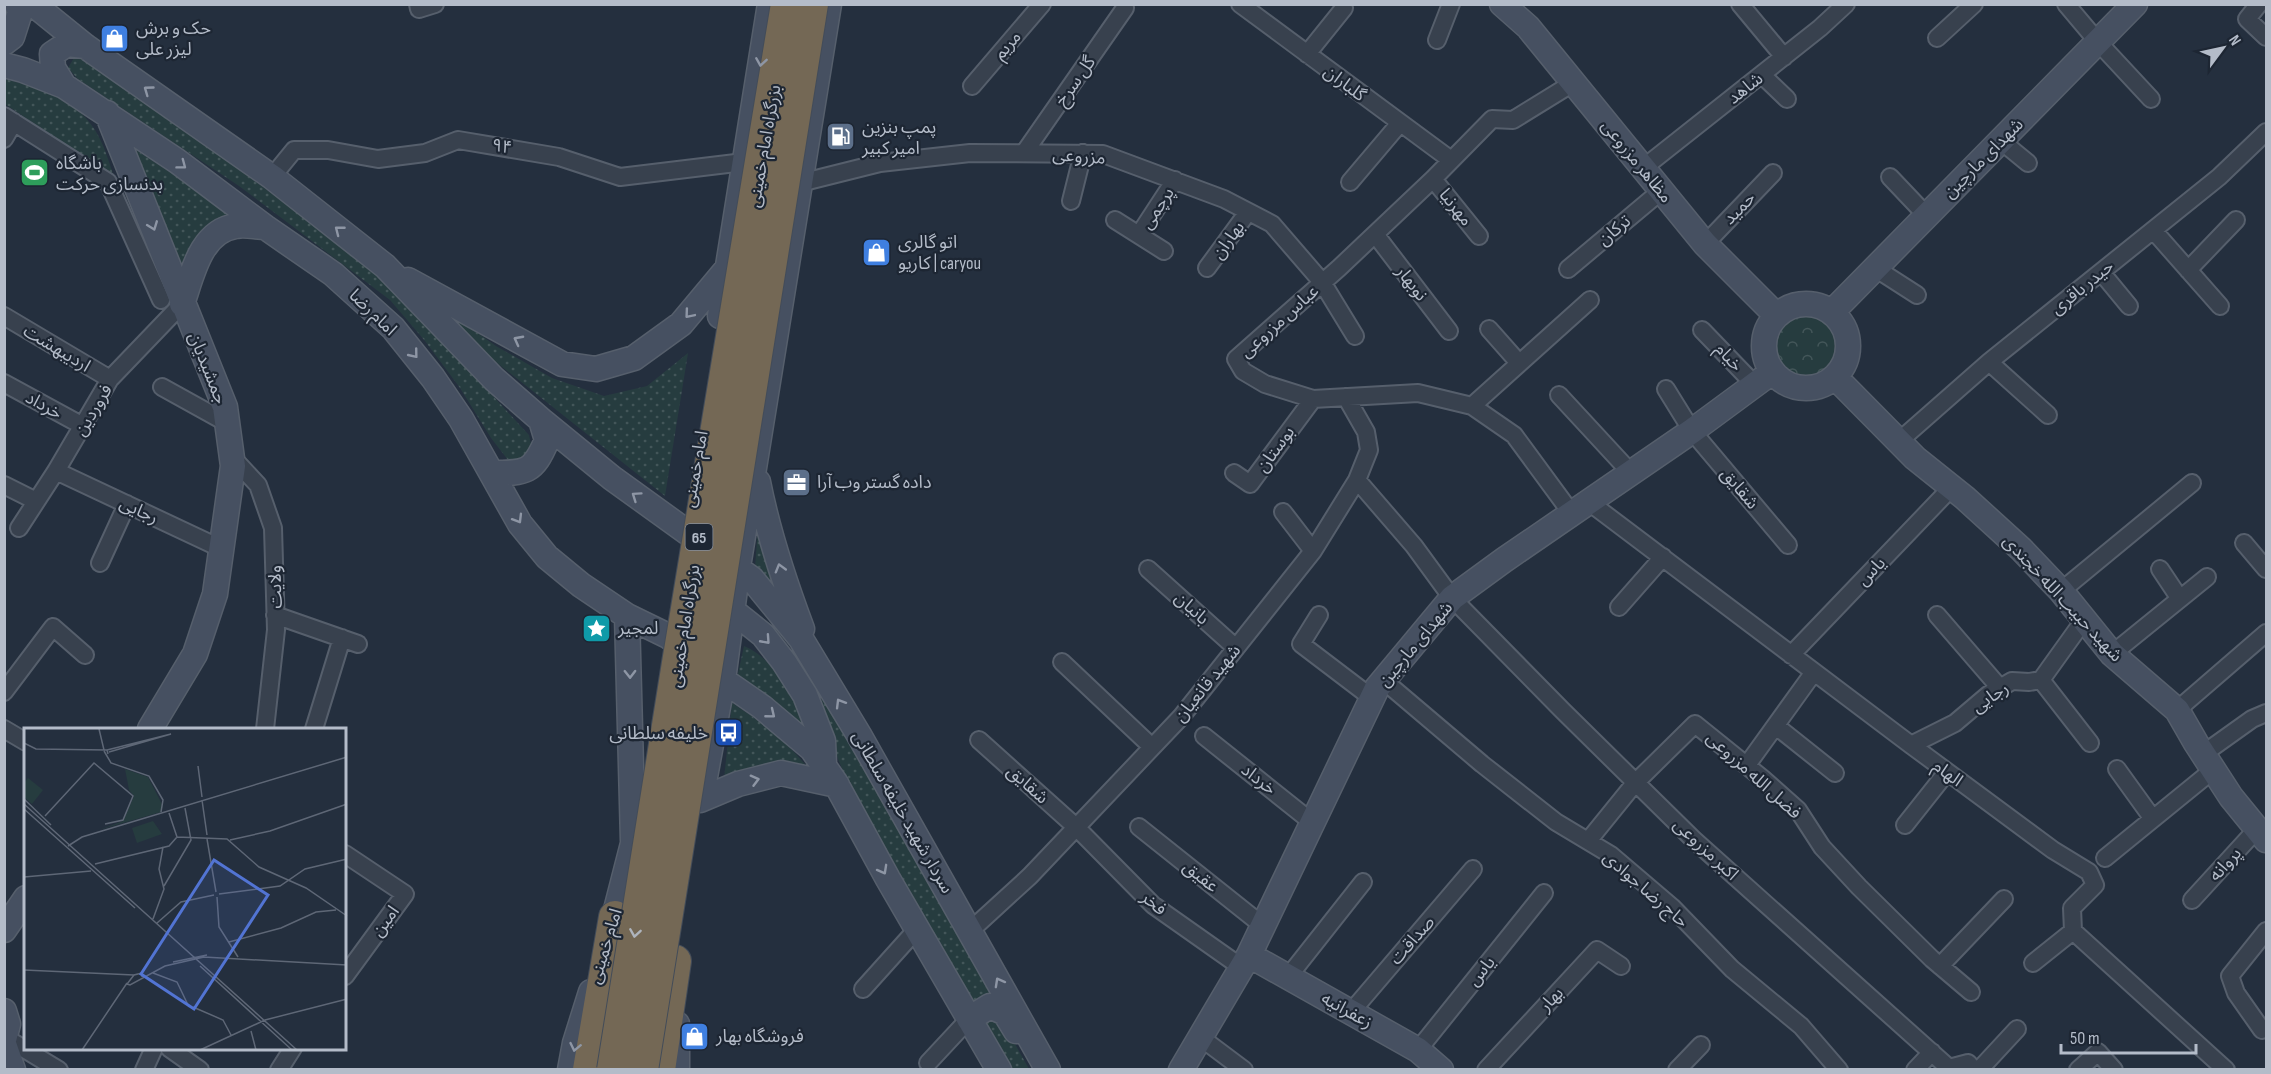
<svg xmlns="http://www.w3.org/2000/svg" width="2271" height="1074" font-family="'Sofia Sans Condensed','Noto Sans Arabic',sans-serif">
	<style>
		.grass { fill: url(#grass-dots) }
		.park { fill: url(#park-crowns) }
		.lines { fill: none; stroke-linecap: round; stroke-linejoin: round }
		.street-casing { stroke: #565f6c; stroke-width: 20 }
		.secondary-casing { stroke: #565f6c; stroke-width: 27 }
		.highway-casing { stroke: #434c59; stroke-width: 34 }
		.street { stroke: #38414e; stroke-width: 16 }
		.secondary { stroke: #465061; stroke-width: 24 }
		.highway { stroke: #746855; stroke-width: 32 }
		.highway-bridge-casing { stroke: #434c59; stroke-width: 34; stroke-linecap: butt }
		.highway-bridge { stroke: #746855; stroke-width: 32 }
		.oneway { stroke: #8e96a5 }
		.oneway2 { stroke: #aeb4bd }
		.labels { text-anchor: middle; stroke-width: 4.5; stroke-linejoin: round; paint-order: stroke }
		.shield { fill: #1d2633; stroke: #878f9c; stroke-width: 1.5 }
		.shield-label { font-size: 16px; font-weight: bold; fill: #b4bcc9 }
		.poi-label { font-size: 18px; fill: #b4bcc9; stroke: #1d2633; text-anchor: start }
		.street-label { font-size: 18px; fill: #b4bcc9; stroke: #1d2633 }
		.inset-road { fill: none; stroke: #5e6776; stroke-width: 1.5 }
		.view { fill: #5274d3; fill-opacity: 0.15; stroke: #5274d3; stroke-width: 3 }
		.inset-edge { fill: none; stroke: #b4bcc9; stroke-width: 3 }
	</style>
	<defs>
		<pattern id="grass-dots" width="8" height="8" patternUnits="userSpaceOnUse" patternTransform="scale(1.5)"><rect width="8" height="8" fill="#263c3f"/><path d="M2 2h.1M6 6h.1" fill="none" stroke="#435659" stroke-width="1.8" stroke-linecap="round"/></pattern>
		<pattern id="park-crowns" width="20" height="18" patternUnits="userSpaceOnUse" patternTransform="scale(1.5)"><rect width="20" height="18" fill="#263c3f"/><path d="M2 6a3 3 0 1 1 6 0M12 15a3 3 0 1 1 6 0" fill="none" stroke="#435659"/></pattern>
	</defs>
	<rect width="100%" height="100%" fill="#242f3e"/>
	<path class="grass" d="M 75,56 L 89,58 L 357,257 L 392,287 L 529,435 L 532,449 L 522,461 L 508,460 L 491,438 L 460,388 L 425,341 L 390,300 L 239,186 L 78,79 L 68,68 Z
		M 4,79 C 38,87 76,99 95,130 C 104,144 109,162 114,177 L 5,104 Z
		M 131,147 L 232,212 L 217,221 L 183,275 Z
		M 419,292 L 496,346 L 552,378 L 604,396 L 647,386 L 688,353 L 665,496 L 477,347 Z
		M 758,525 L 782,602 L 755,568 Z
		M 744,646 C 777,660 798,703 810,734 L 737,678 Z
		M 817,683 L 995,996 L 979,997 L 969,1006 L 859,808 L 838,759 Z
		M 732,703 C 766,725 787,741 812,773 L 724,779 Z
		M 991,1017 L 1001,1019 L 1029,1069 L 1007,1069 L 983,1025 Z"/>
	<path class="park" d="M1776 347a31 31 0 1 1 62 0a31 31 0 1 1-62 0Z"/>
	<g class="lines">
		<defs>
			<path id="street" d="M 418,4 L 419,9 L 435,4
				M 1240,4 L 1451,160
				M 1740,4 L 1784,57
				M 2066,4 L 2098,42 L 2151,99
				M 2259,4 L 2247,19 L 2266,37
				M 1937,38 L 1974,4
				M 1437,40 L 1451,4
				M 1307,54 L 1344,8
				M 1762,75 L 1787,99
				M 972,86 L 1042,4
				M 4,116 L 108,182 L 161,300
				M 4,139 L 14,122
				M 2000,140 L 2028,163
				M 1024,153 L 1125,8
				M 1642,169 L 1820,28 L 1846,4
				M 272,177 L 294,150 L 328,150 L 378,159 L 425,153 L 458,140 L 559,157 L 620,177 L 744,162
				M 1890,177 L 1926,215
				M 1433,179 L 1479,236
				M 1350,182 L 1400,123
				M 800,183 L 880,163 L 970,153 L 1103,154 L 1224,199 L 1272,224 L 1322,282 L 1355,336
				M 1071,201 L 1083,153
				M 1115,220 L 1164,251
				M 2153,230 L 2220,306
				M 1375,234 L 1449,331
				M 1139,235 L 1175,180
				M 1705,244 L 1773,173
				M 1207,268 L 1248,212
				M 1875,268 L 1917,295
				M 1568,269 L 1661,191
				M 2188,270 L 2236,220
				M 2101,272 L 2129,306
				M 4,316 L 110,379
				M 1489,329 L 1519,363
				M 1702,330 L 1755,385
				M 1989,362 L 2048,415
				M 4,383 L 83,426
				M 162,387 L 227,423
				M 1666,389 L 1692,431 L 1788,545
				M 1559,395 L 1632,474
				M 1472,406 L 1590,300
				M 1898,442 L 1989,362 L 2219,177 L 2266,132
				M 232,457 L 258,485 L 273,528 L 276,630 L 265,729
				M 56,471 L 222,549
				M 1234,473 L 1250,484 L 1313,399
				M 1357,480 L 1414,546 L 1452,598 L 1563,711 L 1693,839 L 1949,1068 L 1968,1063 L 1974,1070
				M 4,485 L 36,501
				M 1589,502 L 1911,745 L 2053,850 L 2089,872 L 2095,885 L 2072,908 L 2073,931 L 2226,1070
				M 1283,512 L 1313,551
				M 1572,514 L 1514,435 L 1472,406 L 1418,393 L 1313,399 L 1265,384 L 1243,371 L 1236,359 L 1339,268 L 1433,179 L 1492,119 L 1513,120 L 1573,83
				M 19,528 L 56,471 L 110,379 L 182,304
				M 2244,543 L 2266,569
				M 100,563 L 127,504
				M 1148,569 L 1236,648
				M 2160,569 L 2180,599
				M 2061,591 L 2192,483
				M 1619,607 L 1663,557
				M 275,615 L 358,644
				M 1319,615 L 1301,644 L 1372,698
				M 1937,615 L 2000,688
				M 2112,654 L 2207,577
				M 1791,655 L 1952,487
				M 1062,662 L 1152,747
				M 1383,680 L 1482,764 L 1556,822 L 1611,855 L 1672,907 L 1732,969 L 1801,1026 L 1839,1070
				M 2041,680 L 2090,743
				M 4,692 L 53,627 L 85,655
				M 2177,710 L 2266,633
				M 1776,726 L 1835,773
				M 4,729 L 26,742
				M 314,729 L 342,638
				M 1204,736 L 1313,823
				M 979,740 L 1076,827 L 1153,905 L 1241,967
				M 1911,745 L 1955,723 L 1988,695 L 2012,681 L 2029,682 L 2041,680 L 2084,620
				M 2203,754 L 2252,719 L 2266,713
				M 1747,765 L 1814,672
				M 2117,769 L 2153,819
				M 1905,825 L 1947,772
				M 1139,827 L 1262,925
				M 1588,841 L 1635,783 L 1695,724 L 1762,778 L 1798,810 L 1822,847 L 1859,887 L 1932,959 L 1971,992
				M 345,854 L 405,894 L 345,976
				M 2105,858 L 2213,770
				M 2192,900 L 2257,829
				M 971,930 L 1030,876 L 1181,717 L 1313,551 L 1357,480 L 1369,450 L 1366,432 L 1346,397
				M 2033,963 L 2073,931
				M 1940,966 L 2004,899
				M 1288,977 L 1363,882
				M 863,989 L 917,929
				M 1351,1012 L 1473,869
				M 2262,1030 L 2236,993 L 2230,976 L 2266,931
				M 1200,1037 L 1244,1070
				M 6,1038 L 59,1070
				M 169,1048 L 200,1070
				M 1418,1050 L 1544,893
				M 928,1063 L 969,1019
				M 144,1070 L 154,1048
				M 279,1070 L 293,1048
				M 1486,1070 L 1597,950 L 1621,966
				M 1677,1070 L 1701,1045
				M 1915,1070 L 1932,1052
				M 1979,1070 L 2017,1029
				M 2078,1070 L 2098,1052 L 2114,1070"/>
			<path id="secondary" d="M 33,4 L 85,46 L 272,177 L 385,266 L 494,379 L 541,420 L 612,478 L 752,579 L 801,639 L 859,735 L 1048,1070
				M 1502,4 L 1528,27 L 1705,244 L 1776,315
				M 4,43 L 12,37 L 20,12 L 17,4
				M 4,65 L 23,70 L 64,86 L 177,161 L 265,227 L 333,274 L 393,328 L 433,378 L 461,419 L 520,524 L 547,557 L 581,585 L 627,616 L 668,636 L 723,680 L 762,707 L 812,749 L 835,782 L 888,879 L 999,1070
				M 64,86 L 53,68 L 52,54 L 67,44 L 85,46
				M 107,113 L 225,407 L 233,466 L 215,594 L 195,654 L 150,729
				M 408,280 L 562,364 L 596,369 L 634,358 L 681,324 L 727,269
				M1764 346a42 42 0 1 1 84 0a42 42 0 1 1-84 0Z
				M 182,304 C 192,276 200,231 236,226 C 245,224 256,227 265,227
				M 1832,312 L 2135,4
				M 720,316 L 770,4
				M 1835,377 L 1915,458 L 1965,498 L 2021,549 L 2061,591 L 2112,654 L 2177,710 L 2196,743 L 2231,797 L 2266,840
				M 492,473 C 526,473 533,473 547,440 L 541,420
				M 758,482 C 768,533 784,581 802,629
				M 723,603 L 763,635 L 784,662 L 805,695 L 823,741 L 824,764
				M 627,616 L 633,841
				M 702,793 L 723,680 L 738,567 L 829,4
				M 700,800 L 738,784 L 781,773 L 837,785
				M 4,930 L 26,898
				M 610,933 L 638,824
				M 1249,955 L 1418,1050 L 1441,1070
				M 4,1011 L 8,1024 L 4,1040
				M 969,1019 L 990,1006 L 1005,1013 L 1016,1031
				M 4,1044 L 13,1070
				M 570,1070 L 575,1043 L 591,992
				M 677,1070 L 677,1024
				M 1181,1070 L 1249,955 L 1377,688 L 1452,598 L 1504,560 L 1692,431 L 1772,372"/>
			<path id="highway" d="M 589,1070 L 615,917
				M 659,1070 L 675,961"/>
		</defs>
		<use href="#street" class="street-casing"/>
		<use href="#secondary" class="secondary-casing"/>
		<use href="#highway" class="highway-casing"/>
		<use href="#street" class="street"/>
		<use href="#secondary" class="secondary"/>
		<use href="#highway" class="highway"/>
		<defs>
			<path id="highway-bridge" d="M 613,1070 L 678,663 L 787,4
				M 642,1070 L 812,4"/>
		</defs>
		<use href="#highway-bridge" class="highway-bridge-casing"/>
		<use href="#highway-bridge" class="highway-bridge"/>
	</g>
	<defs><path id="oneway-chevron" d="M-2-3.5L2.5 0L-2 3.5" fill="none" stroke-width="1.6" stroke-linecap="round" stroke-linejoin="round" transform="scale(1.5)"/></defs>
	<g class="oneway">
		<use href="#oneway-chevron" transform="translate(761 62) rotate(99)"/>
		<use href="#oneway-chevron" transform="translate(148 90) rotate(-144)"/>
		<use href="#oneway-chevron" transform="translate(182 165) rotate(37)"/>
		<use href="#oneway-chevron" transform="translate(153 226) rotate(69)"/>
		<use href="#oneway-chevron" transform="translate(339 230) rotate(-142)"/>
		<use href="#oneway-chevron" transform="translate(689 314) rotate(130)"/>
		<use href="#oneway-chevron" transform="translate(518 340) rotate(-152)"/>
		<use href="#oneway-chevron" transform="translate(414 354) rotate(51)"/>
		<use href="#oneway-chevron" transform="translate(636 496) rotate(-145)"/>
		<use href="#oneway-chevron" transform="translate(518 519) rotate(59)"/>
		<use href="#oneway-chevron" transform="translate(780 568) rotate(-106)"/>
		<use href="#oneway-chevron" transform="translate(766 640) rotate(48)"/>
		<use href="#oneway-chevron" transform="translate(630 674) rotate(89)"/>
		<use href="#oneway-chevron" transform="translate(840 703) rotate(-121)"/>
		<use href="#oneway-chevron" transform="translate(771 714) rotate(39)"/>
		<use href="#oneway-chevron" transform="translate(755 780) rotate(-15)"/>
		<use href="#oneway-chevron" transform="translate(883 870) rotate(61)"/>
		<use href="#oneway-chevron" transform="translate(999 982) rotate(-119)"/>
		<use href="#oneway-chevron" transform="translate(575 1047) rotate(102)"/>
	</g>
	<use class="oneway2" href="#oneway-chevron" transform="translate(635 933) rotate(99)"/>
	<defs>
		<symbol id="shop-square" viewBox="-11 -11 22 22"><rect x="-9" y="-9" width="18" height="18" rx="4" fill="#3f7fe0" stroke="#1d2633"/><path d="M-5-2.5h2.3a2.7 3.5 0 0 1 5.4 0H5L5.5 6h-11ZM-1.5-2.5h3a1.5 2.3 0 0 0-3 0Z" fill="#fff"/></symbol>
		<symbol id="fuel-square" viewBox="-11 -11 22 22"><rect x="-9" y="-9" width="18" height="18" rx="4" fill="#5c6f8a" stroke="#1d2633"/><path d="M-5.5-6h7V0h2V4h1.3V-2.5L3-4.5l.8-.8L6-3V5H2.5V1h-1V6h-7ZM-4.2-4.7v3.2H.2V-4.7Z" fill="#fff"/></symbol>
		<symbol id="stadium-square" viewBox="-11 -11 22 22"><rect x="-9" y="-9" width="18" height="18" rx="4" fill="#2e9e5b" stroke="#1d2633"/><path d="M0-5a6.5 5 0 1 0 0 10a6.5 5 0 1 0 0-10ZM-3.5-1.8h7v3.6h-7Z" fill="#fff"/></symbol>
		<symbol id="office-square" viewBox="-11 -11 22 22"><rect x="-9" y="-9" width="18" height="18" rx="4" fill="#5c6f8a" stroke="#1d2633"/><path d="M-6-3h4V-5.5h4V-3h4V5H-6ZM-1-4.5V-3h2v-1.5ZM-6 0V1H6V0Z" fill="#fff"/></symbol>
		<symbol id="sight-square" viewBox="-11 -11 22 22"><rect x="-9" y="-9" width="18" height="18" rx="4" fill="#0f9aa8" stroke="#1d2633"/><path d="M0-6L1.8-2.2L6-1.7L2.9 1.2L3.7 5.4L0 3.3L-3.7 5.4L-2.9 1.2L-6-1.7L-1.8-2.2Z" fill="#fff"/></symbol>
		<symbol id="bus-square" viewBox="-11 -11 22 22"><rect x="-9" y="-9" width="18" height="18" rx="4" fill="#1a4fb4" stroke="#1d2633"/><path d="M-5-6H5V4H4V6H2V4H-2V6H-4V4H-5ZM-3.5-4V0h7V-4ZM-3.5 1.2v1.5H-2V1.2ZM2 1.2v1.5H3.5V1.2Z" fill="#fff"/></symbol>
	</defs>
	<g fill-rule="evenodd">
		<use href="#shop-square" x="98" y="22" width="33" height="33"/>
		<use href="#fuel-square" x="824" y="120" width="33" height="33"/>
		<use href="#stadium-square" x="18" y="156" width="33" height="33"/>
		<use href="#shop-square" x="860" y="236" width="33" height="33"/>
		<use href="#office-square" x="780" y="466" width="33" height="33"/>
		<use href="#sight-square" x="580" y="612" width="33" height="33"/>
		<use href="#bus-square" x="712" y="716" width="33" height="33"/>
		<use href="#shop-square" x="678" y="1020" width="33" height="33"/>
	</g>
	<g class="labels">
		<rect class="shield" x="685.5" y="524" width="27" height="26" rx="4.5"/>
		<g class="shield-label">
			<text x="699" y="543">65</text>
		</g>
		<g class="poi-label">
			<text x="136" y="34">حک و برش<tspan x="136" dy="21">لیزر علی</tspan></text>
			<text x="862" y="133">پمپ بنزین<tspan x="862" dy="21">امیر کبیر</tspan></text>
			<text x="56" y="169">باشگاه<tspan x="56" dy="21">بدنسازی حرکت</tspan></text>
			<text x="898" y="248">اتو گالری<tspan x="898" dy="21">کاریو | caryou</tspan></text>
			<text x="817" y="488">داده گستر وب آرا</text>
			<text x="618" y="634">لمجیر</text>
			<text x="708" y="739" text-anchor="end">خلیفه سلطانی</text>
			<text x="716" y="1042">فروشگاه بهار</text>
		</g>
		<g class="street-label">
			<text transform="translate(1007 45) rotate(-49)" y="6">مریم</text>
			<text transform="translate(1075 81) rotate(-55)" y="6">گل سرخ</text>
			<text transform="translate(1345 83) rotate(37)" y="6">گلباران</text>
			<text transform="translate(1745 88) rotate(-38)" y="6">شاهد</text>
			<text transform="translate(502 146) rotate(9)" y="6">۹۴</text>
			<text transform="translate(764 146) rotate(-80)" y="6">بزرگراه امام خمینی</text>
			<text transform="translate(1079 156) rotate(4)" y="6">مزروعی</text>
			<text transform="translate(1983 158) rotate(-45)" y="6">شهدای مارچین</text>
			<text transform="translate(1637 161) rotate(51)" y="6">مظاهر مزروعی</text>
			<text transform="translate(1456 207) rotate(51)" y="6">مهرنیا</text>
			<text transform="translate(1157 208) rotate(-57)" y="6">پرچمی</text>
			<text transform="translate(1739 208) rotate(-46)" y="6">حمید</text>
			<text transform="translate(1614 230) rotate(-40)" y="6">ترکان</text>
			<text transform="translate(1228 240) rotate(-54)" y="6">بهاران</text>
			<text transform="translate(1412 283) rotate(52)" y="6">نوبهار</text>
			<text transform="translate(2082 287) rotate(-39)" y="6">حیدر باقری</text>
			<text transform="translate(373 312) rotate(44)" y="6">امام رضا</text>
			<text transform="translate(1279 321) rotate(-42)" y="6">عباس مزروعی</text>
			<text transform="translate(57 348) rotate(31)" y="6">اردیبهشت</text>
			<text transform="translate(1729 357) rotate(47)" y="6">خیام</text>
			<text transform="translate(208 368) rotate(68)" y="6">جمشیدیان</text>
			<text transform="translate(44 405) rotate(29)" y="6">خرداد</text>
			<text transform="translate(93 410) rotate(-59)" y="6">فروردین</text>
			<text transform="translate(1275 449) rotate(-54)" y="6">بوستان</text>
			<text transform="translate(695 469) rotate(-80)" y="6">امام خمینی</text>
			<text transform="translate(1740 488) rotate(50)" y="6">شقایق</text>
			<text transform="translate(139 510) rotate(25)" y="6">رجایی</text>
			<text transform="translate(1871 571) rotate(-46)" y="6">یاس</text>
			<text transform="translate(275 587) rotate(-92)" y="6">ولایت</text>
			<text transform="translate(2063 598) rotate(47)" y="6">شهید حبیب الله خجندی</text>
			<text transform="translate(1192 608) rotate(42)" y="6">بانیان</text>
			<text transform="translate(684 626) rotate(-81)" y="6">بزرگراه امام خمینی</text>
			<text transform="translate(1415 644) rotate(-50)" y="6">شهدای مارچین</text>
			<text transform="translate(1207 683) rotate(-51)" y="6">شهید قانعیان</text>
			<text transform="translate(1990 697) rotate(-34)" y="6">رجایی</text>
			<text transform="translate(1948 773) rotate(36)" y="6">الهام</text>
			<text transform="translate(1754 775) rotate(42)" y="6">فضل الله مزروعی</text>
			<text transform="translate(1259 779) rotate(38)" y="6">خرداد</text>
			<text transform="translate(1028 784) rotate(42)" y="6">شقایق</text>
			<text transform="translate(903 812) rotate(60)" y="6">سردار شهید خلیفه سلطانی</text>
			<text transform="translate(1706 849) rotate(43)" y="6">اکبر مزروعی</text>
			<text transform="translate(2225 864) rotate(-48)" y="6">پروانه</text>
			<text transform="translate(1201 876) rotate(39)" y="6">عقیق</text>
			<text transform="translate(1646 889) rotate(41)" y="6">حاج رضا جوادی</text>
			<text transform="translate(1154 903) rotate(40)" y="6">فخر</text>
			<text transform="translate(385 921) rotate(-54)" y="6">امین</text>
			<text transform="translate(1412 940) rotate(-49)" y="6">صداقت</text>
			<text transform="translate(605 946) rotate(-73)" y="6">امام خمینی</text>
			<text transform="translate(1481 971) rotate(-51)" y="6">یاس</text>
			<text transform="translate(1551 999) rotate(-47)" y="6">بهار</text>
			<text transform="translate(1347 1010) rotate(29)" y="6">زعفرانیه</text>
		</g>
	</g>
	<g transform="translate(24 728)">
		<rect width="322" height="322" fill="#242f3e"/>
		<path d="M 101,41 L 124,49 L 139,78 L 137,84 L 75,102 L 99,93 L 110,68 L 105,62 ZM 4,50 L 19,62 L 8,76 L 0,69 L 0,55 Z" fill="#263c3f"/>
		<path d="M 129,93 L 138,106 L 113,115 L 108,100 Z" fill="#263c3f"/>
		<path class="inset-road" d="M 75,1 L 80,22M 0,15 L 12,21 L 83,22 L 84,26M 83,22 L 147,6 L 85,24M 80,23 L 87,35 L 125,48 L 139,72 L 137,84M 174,38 L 178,69M 0,71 L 27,97M 178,72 L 183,107M 0,76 L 273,322M 0,81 L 111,180M 145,85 L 153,109M 21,88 L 70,35 L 109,68 L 99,92 L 81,96M 153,109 L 203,111 L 235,139 L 282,160 L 323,188M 183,111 L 192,164M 206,112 L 246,103 L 323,76M 44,118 L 58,109 L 323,29M 71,136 L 145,118 L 153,109M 0,149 L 67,143M 140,158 L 167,112 L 161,80M 195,166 L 256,158 L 281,141 L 323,131M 193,169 L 195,199 L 214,229M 129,191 L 140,161 L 135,141 L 139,119M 133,195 L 157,174 L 190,167M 205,214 L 257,200 L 292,184 L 312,182M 149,234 L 183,227M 176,238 L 268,322M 0,242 L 110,247M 129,245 L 153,254 L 165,279M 118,249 L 118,245 L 110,247 L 103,256 L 106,257 L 141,238 L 180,229 L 323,237M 169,279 L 199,292 L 207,307M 227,303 L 232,322M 58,322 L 103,255M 176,322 L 241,292 L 323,271"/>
		<path class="view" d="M 190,132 L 244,167 L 170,281 L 117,246 Z"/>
		<rect width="322" height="322" class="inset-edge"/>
	</g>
	<rect width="2271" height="1074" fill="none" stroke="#b4bcc9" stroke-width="12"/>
	<g transform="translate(2223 48) rotate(57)" stroke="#1d2633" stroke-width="4.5" paint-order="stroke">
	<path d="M0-4.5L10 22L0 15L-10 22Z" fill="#b4bcc9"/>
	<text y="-9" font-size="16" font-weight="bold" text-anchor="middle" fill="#b4bcc9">N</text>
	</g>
	<path d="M2061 1044v9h135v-9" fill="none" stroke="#b4bcc9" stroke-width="3"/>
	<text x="2070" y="1044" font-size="18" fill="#b4bcc9" stroke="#1d2633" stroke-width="4.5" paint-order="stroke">50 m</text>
</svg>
